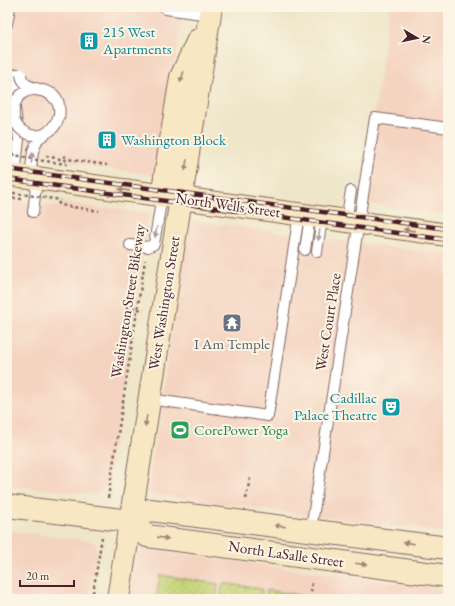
<svg xmlns="http://www.w3.org/2000/svg" width="455" height="606" font-family="'EB Garamond',serif">
	<style>
		.built { fill: #f4d3c0 }
		.garden { fill: url(#garden-dots); stroke: #867950 }
		.lines { fill: none; stroke-linecap: round; stroke-linejoin: round }
		.lane-casing { stroke: #846562; stroke-width: 12 }
		.secondary-casing { stroke: #846562; stroke-width: 24 }
		.path { stroke: #846562; stroke-width: 2.5; stroke-dasharray: 3 3; stroke-linecap: butt }
		.lane { stroke: #fff; stroke-width: 10 }
		.secondary { stroke: #f7e8c3; stroke-width: 22 }
		.rail-casing { stroke: #4a1f2b; stroke-width: 4.5 }
		.rail { stroke: #fcf5e5; stroke-width: 3; stroke-dasharray: 9; stroke-linecap: butt }
		.lane-bridge-casing { stroke: #846562; stroke-width: 12; stroke-linecap: butt }
		.path-bridge { stroke: #846562; stroke-width: 2.5; stroke-dasharray: 3 3; stroke-linecap: butt }
		.lane-bridge { stroke: #fff; stroke-width: 10 }
		.oneway { fill: #a08477 }
		.oneway2 { fill: #ae9aa0 }
		.labels { text-anchor: middle; stroke-width: 4; stroke-linejoin: round; paint-order: stroke }
		.culture-label { font-size: 15px; fill: #0d838f; stroke: #fcf5e5; text-anchor: start }
		.street-label { font-size: 15px; fill: #4a1f2b; stroke: #fcf5e5 }
		.worship-label { font-size: 15px; fill: #5b616d; stroke: #fcf5e5 }
		.leisure-label { font-size: 15px; fill: #27864d; stroke: #fcf5e5; text-anchor: start }
	</style>
	<defs>
		<pattern id="garden-dots" width="8" height="8" patternUnits="userSpaceOnUse"><rect width="8" height="8" fill="#c3d375"/><path d="M2 2h.1M6 6h.1" fill="none" stroke="#a9b565" stroke-width="1.8" stroke-linecap="round"/></pattern>
	</defs>
	<rect width="100%" height="100%" fill="#fcf5e5"/>
	<filter id="ink" filterUnits="userSpaceOnUse"><feTurbulence type="fractalNoise" baseFrequency=".025" numOctaves="2"/><feDisplacementMap in="SourceGraphic" scale="8" xChannelSelector="R" yChannelSelector="G"/><feConvolveMatrix kernelMatrix="1 2 1 2 8 2 1 2 1" color-interpolation-filters="sRGB"/></filter>
	<filter id="wash" filterUnits="userSpaceOnUse"><feTurbulence type="fractalNoise" baseFrequency=".012" numOctaves="4" result="noise"/><feDisplacementMap in="SourceGraphic" scale="16" xChannelSelector="R" yChannelSelector="G"/><feGaussianBlur stdDeviation="0.9" result="paint"/><feColorMatrix in="noise" values="0 0 0 0 0 0 0 0 0 0 0 0 0 0 0 0 0 1.4 0 .05"/><feComposite in="paint" operator="in"/></filter>
	<g filter="url(#wash)">
		<rect width="100%" height="100%" fill="#efe6c9"/>
		<path class="built" d="M 7,7 L 184,7 L 157,176 L 69,162 L 69,157 L 7,149 Z
			M 390,7 L 448,7 L 448,215 L 361,203 Z
			M 7,200 L 62,207 L 63,202 L 105,209 L 106,207 L 149,214 L 108,480 L 106,486 L 97,494 L 93,494 L 7,486 Z
			M 189,220 L 448,255 L 448,533 L 152,494 L 148,491 Z
			M 7,530 L 91,541 L 96,544 L 97,550 L 89,599 L 7,599 Z
			M 146,549 L 448,590 L 448,599 L 130,599 L 136,557 L 139,550 Z"/>
		<path class="garden" d="M 160,575 L 218,584 L 216,599 L 156,599 Z
			M 223,583 L 262,589 L 261,599 L 220,599 Z
			M 267,590 L 323,599 L 266,599 Z"/>
	</g>
	<g filter="url(#ink)">
		<g class="lines">
			<defs>
				<path id="lane" d="M 166,9 L 209,15
					M 7,24 L 10,7
					M 15,176 L 19,139 L 14,100 L 17,74
					M 30,178 L 33,151 L 38,139
					M 33,212 L 37,179
					M 346,221 L 351,191
					M 130,245 L 148,247 L 154,244 L 162,196
					M 305,250 L 310,216
					M 317,252 L 322,218
					M 149,399 L 268,416 L 299,214
					M 311,530 L 375,118 L 448,128"/>
				<path id="secondary" d="M 7,174 L 448,235
					M 162,196 L 181,77 L 198,40
					M 7,506 L 130,521 L 147,536 L 448,576
					M 130,521 L 150,510 L 448,548
					M 118,599 L 211,7"/>
			</defs>
			<use href="#lane" class="lane-casing"/>
			<use href="#secondary" class="secondary-casing"/>
			<path class="path" d="M 46,156 L 60,159 L 66,156
				M 64,161 L 67,159 L 107,165
				M 7,197 L 21,199
				M 58,202 L 60,205 L 99,211
				M 126,307 L 144,310
				M 108,498 L 145,260
				M 246,499 L 250,478
				M 311,592 L 312,583
				M 92,599 L 102,537"/>
			<use href="#lane" class="lane"/>
			<use href="#secondary" class="secondary"/>
			<defs>
				<path id="rail" d="M 7,169 L 448,229
					M 7,179 L 448,240"/>
			</defs>
			<use href="#rail" class="rail-casing"/>
			<use href="#rail" class="rail"/>
			<defs>
				<path id="lane-bridge" d="M 21,74 C 21,90 45,87 54,95 C 57,98 59,102 59,106 C 64,129 38,145 20,129 C 15,124 13,116 14,109 C 18,73 77,94 54,125 C 50,131 43,135 38,139"/>
			</defs>
			<use href="#lane-bridge" class="lane-bridge-casing"/>
			<path class="path-bridge" d="M 7,183 L 11,154 L 37,160 L 67,164
				M 7,192 L 61,200"/>
			<use href="#lane-bridge" class="lane-bridge"/>
		</g>
		<defs><path id="oneway-solid" d="M-6-.8H1V-3.2L6.5 0L1 3.2V.8H-6Z"/></defs>
		<g class="oneway">
			<use href="#oneway-solid" transform="translate(182 77) rotate(107)"/>
			<use href="#oneway-solid" transform="translate(186 165) rotate(99)"/>
			<use href="#oneway-solid" transform="translate(124 190) rotate(-172)"/>
			<use href="#oneway-solid" transform="translate(409 230) rotate(-172)"/>
			<use href="#oneway-solid" transform="translate(146 421) rotate(99)"/>
			<use href="#oneway-solid" transform="translate(280 526) rotate(-173)"/>
			<use href="#oneway-solid" transform="translate(163 538) rotate(8)"/>
			<use href="#oneway-solid" transform="translate(409 543) rotate(-173)"/>
			<use href="#oneway-solid" transform="translate(361 564) rotate(7)"/>
		</g>
		<g class="oneway2">
			<use href="#oneway-solid" transform="translate(32 158) rotate(-82)"/>
			<use href="#oneway-solid" transform="translate(156 232) rotate(100)"/>
			<use href="#oneway-solid" transform="translate(319 235) rotate(98)"/>
		</g>
	</g>
	<defs>
		<symbol id="building-square" viewBox="-11 -11 22 22"><rect x="-9" y="-9" width="18" height="18" rx="4" fill="#0f9aa8" stroke="#fcf5e5"/><path d="M-4-6H4V6H1V3H-1V6H-4ZM-2.5-4.3h1.7v1.8h-1.7ZM.8-4.3h1.7v1.8H.8ZM-2.5-1h1.7V.8h-1.7ZM.8-1h1.7V.8H.8Z" fill="#fff"/></symbol>
		<symbol id="temple-square" viewBox="-11 -11 22 22"><rect x="-9" y="-9" width="18" height="18" rx="4" fill="#6b7280" stroke="#fcf5e5"/><path d="M0-6L5-2H3V0L6.5 2.5H4V6H1.5V3h-3V6H-4V2.5H-6.5L-3 0V-2H-5Z" fill="#fff"/></symbol>
		<symbol id="theatre-square" viewBox="-11 -11 22 22"><rect x="-9" y="-9" width="18" height="18" rx="4" fill="#0f9aa8" stroke="#fcf5e5"/><path d="M-5-5.5Q0-4 5-5.5V0Q5 5 0 6Q-5 5-5 0ZM-3.3-2.5H-1v1.5H-3.3ZM1-2.5H3.3v1.5H1ZM-2.8 1Q0 5.5 2.8 1Z" fill="#fff"/></symbol>
		<symbol id="stadium-square" viewBox="-11 -11 22 22"><rect x="-9" y="-9" width="18" height="18" rx="4" fill="#2e9e5b" stroke="#fcf5e5"/><path d="M0-5a6.5 5 0 1 0 0 10a6.5 5 0 1 0 0-10ZM-3.5-1.8h7v3.6h-7Z" fill="#fff"/></symbol>
	</defs>
	<g fill-rule="evenodd">
		<use href="#building-square" x="78" y="30" width="22" height="22"/>
		<use href="#building-square" x="96" y="129" width="22" height="22"/>
		<use href="#temple-square" x="221" y="312" width="22" height="22"/>
		<use href="#theatre-square" x="380" y="396" width="22" height="22"/>
		<use href="#stadium-square" x="169" y="419" width="22" height="22"/>
	</g>
	<g class="labels">
		<g class="culture-label">
			<text x="103" y="37">215 West<tspan x="103" dy="17">Apartments</tspan></text>
			<text x="121" y="145">Washington Block</text>
			<text x="377" y="403" text-anchor="end">Cadillac<tspan x="377" dy="17">Palace Theatre</tspan></text>
		</g>
		<g class="street-label">
			<text transform="translate(228 205) rotate(8)" y="5">North Wells Street</text>
			<text transform="translate(128 301) rotate(-81)" y="5">Washington Street Bikeway</text>
			<text transform="translate(164 303) rotate(-81)" y="5">West Washington Street</text>
			<text transform="translate(328 322) rotate(-81)" y="5">West Court Place</text>
			<text transform="translate(286 554) rotate(8)" y="5">North LaSalle Street</text>
		</g>
		<g class="worship-label">
			<text x="232" y="349">I Am Temple</text>
		</g>
		<g class="leisure-label">
			<text x="194" y="435">CorePower Yoga</text>
		</g>
	</g>
	<rect width="455" height="606" fill="none" stroke="#fcf5e5" stroke-width="24"/>
	<g transform="translate(417 38) rotate(99)" stroke="#fcf5e5" stroke-width="3" paint-order="stroke">
	<path d="M0-3L7 15L0 10L-7 15Z" fill="#4a1f2b"/>
	<text y="-6" font-size="11" font-weight="bold" text-anchor="middle" fill="#4a1f2b">N</text>
	</g>
	<path d="M20 580v6h54v-6" fill="none" stroke="#4a1f2b" stroke-width="2"/>
	<text x="26" y="580" font-size="12" fill="#4a1f2b" stroke="#fcf5e5" stroke-width="3" paint-order="stroke">20 m</text>
</svg>
